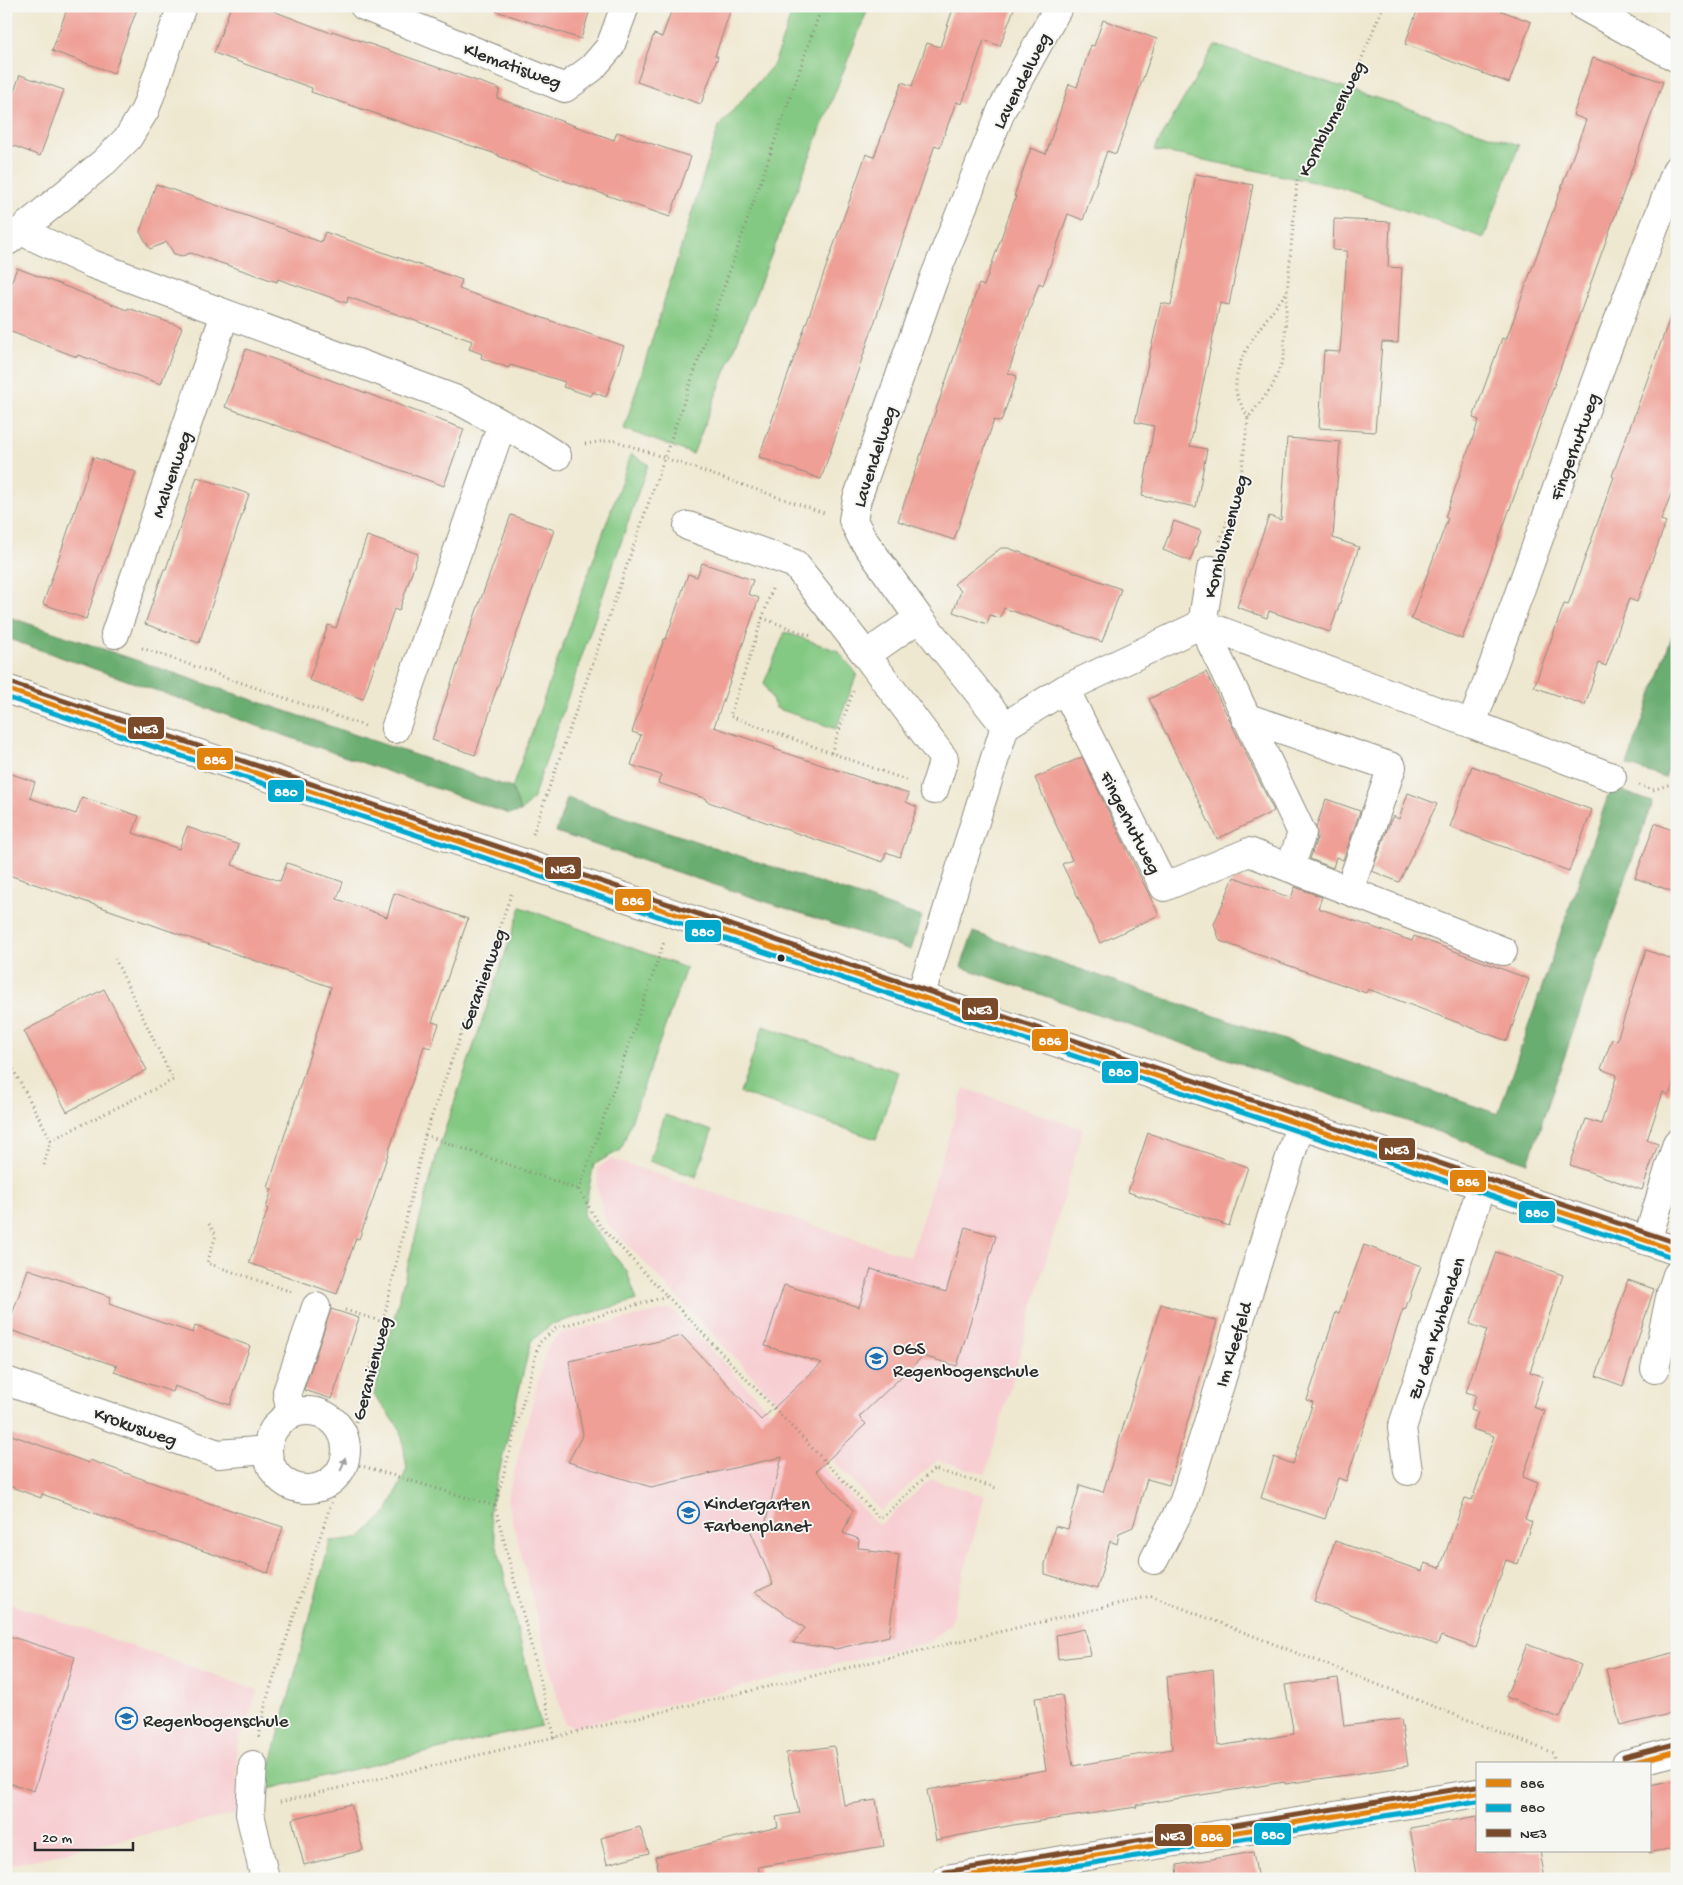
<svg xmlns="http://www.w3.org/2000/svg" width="1683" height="1885" font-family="'Gochi Hand',sans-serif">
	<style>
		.built { fill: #f7cfd3 }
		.green { fill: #84c983; stroke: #587a57 }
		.forest { fill: #6bad71; stroke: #4b6c4e }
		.building { fill: #ef9f95 }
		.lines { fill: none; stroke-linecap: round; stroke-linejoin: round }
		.minor-casing { stroke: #8d8a7e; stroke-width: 30 }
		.path { stroke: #8d8a7e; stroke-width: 3; stroke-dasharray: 1 4; stroke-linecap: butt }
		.minor { stroke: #fff; stroke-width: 28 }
		.bus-1-casing { stroke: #f6f6f2; stroke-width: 9 }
		.bus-2-casing { stroke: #f6f6f2; stroke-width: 9 }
		.bus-3-casing { stroke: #f6f6f2; stroke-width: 9 }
		.bus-1 { stroke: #e1830f; stroke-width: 5 }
		.bus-2 { stroke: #00a9ce; stroke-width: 5 }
		.bus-3 { stroke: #7a4b2a; stroke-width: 5 }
		.oneway { fill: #a0a0a0 }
		.bus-dot { fill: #2b2b2b; stroke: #f6f6f2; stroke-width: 2 }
		.labels { text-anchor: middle; stroke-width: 4; stroke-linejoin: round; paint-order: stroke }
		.street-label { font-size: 19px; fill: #2b2b2b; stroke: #f6f6f2 }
		.poi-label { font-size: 19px; fill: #2b2b2b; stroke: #f6f6f2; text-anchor: start }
		.line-badge { stroke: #f6f6f2; stroke-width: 2 }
		.badge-label { font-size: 14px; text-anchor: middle; font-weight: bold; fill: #fff }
	</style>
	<rect width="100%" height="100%" fill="#f6f6f2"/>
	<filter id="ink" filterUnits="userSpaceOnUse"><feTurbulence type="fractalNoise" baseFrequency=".02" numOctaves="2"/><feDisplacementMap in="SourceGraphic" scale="10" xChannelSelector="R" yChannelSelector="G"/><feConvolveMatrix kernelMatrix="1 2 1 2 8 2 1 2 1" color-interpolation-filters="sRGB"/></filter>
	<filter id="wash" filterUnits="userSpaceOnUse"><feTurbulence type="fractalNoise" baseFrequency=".0096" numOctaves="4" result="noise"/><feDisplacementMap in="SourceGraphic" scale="20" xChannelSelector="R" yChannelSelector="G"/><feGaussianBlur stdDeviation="1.12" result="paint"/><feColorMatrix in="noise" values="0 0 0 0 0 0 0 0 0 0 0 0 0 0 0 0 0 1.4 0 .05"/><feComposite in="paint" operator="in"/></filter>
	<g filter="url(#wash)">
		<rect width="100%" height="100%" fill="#efe8d0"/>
		<path class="built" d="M 964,1088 L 1083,1129 L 986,1474 L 937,1460 L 881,1511 L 607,1223 L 597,1188 L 598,1168 L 611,1159 L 910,1257 Z
			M 672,1309 L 879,1526 L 931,1479 L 985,1496 L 950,1624 L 929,1642 L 574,1727 L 564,1723 L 507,1499 L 547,1347 L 561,1333 Z
			M 6,1602 L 258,1690 L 237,1748 L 236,1814 L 6,1866 Z"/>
		<path class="green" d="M 794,6 L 869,6 L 693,454 L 624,429 L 719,126 L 774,64 Z
			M 1215,45 L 1519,145 L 1484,238 L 1338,187 L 1154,150 Z
			M 631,454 L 648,464 L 533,798 L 521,812 L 512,788 Z
			M 785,632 L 838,651 L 857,674 L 836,729 L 776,708 L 764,683 Z
			M 521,907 L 686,968 L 621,1150 L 594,1164 L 583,1215 L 627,1272 L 637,1300 L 552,1324 L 531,1341 L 489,1513 L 541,1726 L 264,1790 L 330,1541 L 360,1538 L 387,1512 L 407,1469 L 401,1430 L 374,1395 L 438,1150 Z
			M 763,1026 L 898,1072 L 876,1139 L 740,1093 Z
			M 665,1115 L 712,1131 L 696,1177 L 649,1161 Z"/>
		<path class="forest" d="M 6,616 L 512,788 L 521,812 L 509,814 L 6,638 Z
			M 1677,622 L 1677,745 L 1665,778 L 1627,765 Z
			M 1611,787 L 1652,802 L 1528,1163 L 961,967 L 973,932 L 1498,1114 Z
			M 567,798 L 922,917 L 911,950 L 556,832 Z"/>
		<g id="blocks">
			<path class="building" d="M 68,6 L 138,6 L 114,73 L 52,51 Z
				M 231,6 L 260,6 L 331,33 L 332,31 L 500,89 L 497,98 L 614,140 L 617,132 L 691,157 L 670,217 L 548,175 L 498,156 L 499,155 L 311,92 L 312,88 L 214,53 Z
				M 497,6 L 591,6 L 581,39 L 496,11 Z
				M 673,6 L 732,6 L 715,56 L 718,56 L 701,104 L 637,82 L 654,34 L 662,37 Z
				M 954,6 L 1015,6 L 1000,46 L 984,40 L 962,104 L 956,102 L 940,147 L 935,145 L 821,479 L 759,457 L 866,154 L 874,157 L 902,82 L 912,86 L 927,43 L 940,47 Z
				M 1419,6 L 1489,6 L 1531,22 L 1509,83 L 1405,44 Z
				M 1103,20 L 1157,39 L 1116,154 L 1107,151 L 1083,220 L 1068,214 L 1043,285 L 1039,283 L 1008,373 L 1017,376 L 1001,422 L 994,420 L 954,540 L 898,521 L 979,284 L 984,286 L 1016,196 L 1014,196 L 1031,148 L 1046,154 L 1069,84 L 1077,87 L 1091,45 L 1094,46 Z
				M 1593,58 L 1663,82 L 1500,536 L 1462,639 L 1411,619 L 1448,518 L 1445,517 L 1479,420 L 1473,418 L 1502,338 L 1506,340 L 1586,120 L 1573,115 Z
				M 20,75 L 64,90 L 40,156 L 6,143 L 6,113 Z
				M 1196,174 L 1253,185 L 1229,305 L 1220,303 L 1190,446 L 1207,449 L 1196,507 L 1142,496 L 1154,426 L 1135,422 L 1161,303 L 1171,305 Z
				M 156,184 L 321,242 L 325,232 L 408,261 L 462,280 L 459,289 L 624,346 L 606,397 L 593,392 L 591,396 L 563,387 L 565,382 L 510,365 L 509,368 L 481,358 L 482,354 L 469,349 L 472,341 L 348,297 L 347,303 L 278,279 L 277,282 L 191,253 L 182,256 L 174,254 L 167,242 L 150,249 L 140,232 Z
				M 1334,219 L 1390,222 L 1388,267 L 1402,268 L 1398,343 L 1382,342 L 1375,432 L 1319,428 L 1324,351 L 1340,352 L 1343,310 L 1347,251 L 1333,250 Z
				M 17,268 L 127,310 L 128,308 L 182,327 L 161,384 L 78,355 L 77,357 L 6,330 L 6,295 Z
				M 1674,307 L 1677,307 L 1677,478 L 1661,520 L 1666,522 L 1637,602 L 1629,599 L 1606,666 L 1599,663 L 1585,705 L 1534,687 L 1564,604 L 1568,605 L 1614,477 L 1612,476 Z
				M 246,349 L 464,429 L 444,486 L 225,407 Z
				M 1287,438 L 1340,442 L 1333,538 L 1359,547 L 1330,632 L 1269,611 L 1267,618 L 1237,607 L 1269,516 L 1281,520 Z
				M 93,457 L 136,472 L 86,619 L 43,604 Z
				M 197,477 L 249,494 L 199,643 L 145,624 L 164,569 L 166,569 Z
				M 511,515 L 554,530 L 491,705 L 491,709 L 475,755 L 432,740 L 461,654 Z
				M 1174,521 L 1201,531 L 1190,561 L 1163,550 Z
				M 367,536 L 418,554 L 399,611 L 394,609 L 363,699 L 309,680 L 328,625 L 336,628 Z
				M 1001,548 L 1008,548 L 1121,589 L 1102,642 L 1004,608 L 1000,618 L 990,615 L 987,624 L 953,612 L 961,591 L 954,584 Z
				M 702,563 L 753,580 L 748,594 L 759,598 L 714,727 L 775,748 L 774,749 L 909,794 L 906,802 L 917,807 L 900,857 L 886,852 L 883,862 L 805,836 L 706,801 L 707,799 L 658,783 L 661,775 L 631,765 L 641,735 L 632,732 L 664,639 L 666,639 L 688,574 L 697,577 Z
				M 1206,672 L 1274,811 L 1217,839 L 1149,699 Z
				M 1082,757 L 1159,915 L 1100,943 L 1062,864 L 1072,860 L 1035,778 Z
				M 1472,766 L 1592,810 L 1569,871 L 1450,827 Z
				M 6,772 L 35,782 L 30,798 L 76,814 L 82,797 L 139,816 L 133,833 L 179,849 L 187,827 L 239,845 L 232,865 L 280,881 L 287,863 L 343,882 L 337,899 L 387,917 L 394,893 L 468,919 L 432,1022 L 439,1024 L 431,1048 L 424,1046 L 372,1202 L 359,1239 L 356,1238 L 337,1294 L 249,1263 L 268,1209 L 266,1208 L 272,1189 L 268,1188 L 331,987 L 6,874 Z
				M 1408,793 L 1437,804 L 1399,882 L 1372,871 L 1390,822 L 1393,816 L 1399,819 Z
				M 1326,799 L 1360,811 L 1343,860 L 1336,857 L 1333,868 L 1310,859 L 1317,838 L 1316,827 Z
				M 1655,823 L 1677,832 L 1677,893 L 1635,878 Z
				M 1234,877 L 1291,898 L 1295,887 L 1322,897 L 1318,908 L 1412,941 L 1414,936 L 1529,979 L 1507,1041 L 1368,989 L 1366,993 L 1220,941 L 1214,924 Z
				M 1646,950 L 1677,961 L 1677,1073 L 1669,1095 L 1663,1092 L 1647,1140 L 1658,1144 L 1642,1190 L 1570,1165 L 1586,1119 L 1601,1124 L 1617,1075 L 1601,1069 L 1612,1039 L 1617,1040 Z
				M 104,989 L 147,1070 L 67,1112 L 24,1031 Z
				M 1148,1133 L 1248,1167 L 1229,1226 L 1128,1192 Z
				M 965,1227 L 996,1236 L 957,1366 L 923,1356 L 859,1417 L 866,1424 L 816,1471 L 853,1510 L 843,1533 L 859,1539 L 858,1548 L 870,1549 L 870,1551 L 899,1555 L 889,1636 L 836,1649 L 793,1643 L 805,1628 L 755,1592 L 773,1584 L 749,1527 L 764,1529 L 782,1457 L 651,1487 L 568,1462 L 583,1434 L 569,1361 L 682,1336 L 761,1420 L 822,1363 L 765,1346 L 784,1285 L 859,1307 L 871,1269 L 946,1292 Z
				M 1364,1245 L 1421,1266 L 1405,1310 L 1403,1309 L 1346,1481 L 1338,1478 L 1325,1519 L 1261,1498 L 1274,1457 L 1293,1464 L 1313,1402 L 1307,1400 L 1336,1312 L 1339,1313 Z
				M 1496,1252 L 1563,1275 L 1530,1372 L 1543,1377 L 1533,1407 L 1545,1411 L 1523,1477 L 1538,1483 L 1525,1519 L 1532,1522 L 1518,1564 L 1506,1560 L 1476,1648 L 1441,1636 L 1437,1645 L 1314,1601 L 1335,1541 L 1422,1571 L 1425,1563 L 1440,1568 L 1465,1498 L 1472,1500 L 1494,1436 L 1472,1429 L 1478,1412 L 1471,1409 L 1476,1395 L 1466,1392 L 1487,1330 L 1470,1324 Z
				M 28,1269 L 111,1297 L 109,1304 L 163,1323 L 193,1333 L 195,1326 L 250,1346 L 230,1405 L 174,1386 L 172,1392 L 114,1372 L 117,1366 L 7,1329 Z
				M 1628,1280 L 1654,1289 L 1623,1386 L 1596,1376 Z
				M 1161,1304 L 1217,1321 L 1169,1485 L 1147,1479 L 1133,1527 L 1119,1533 L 1117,1544 L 1110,1541 L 1097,1589 L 1045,1574 L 1045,1564 L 1055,1526 L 1068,1529 L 1080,1485 L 1103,1492 Z
				M 331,1309 L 359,1318 L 332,1399 L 304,1390 Z
				M 6,1433 L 89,1463 L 90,1460 L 203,1501 L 283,1527 L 268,1573 L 154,1534 L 154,1535 L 42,1494 L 41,1498 L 6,1485 Z
				M 1085,1629 L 1091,1655 L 1058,1659 L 1056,1635 Z
				M 6,1635 L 75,1657 L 34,1791 L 6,1782 Z
				M 1527,1644 L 1581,1665 L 1560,1718 L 1506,1697 Z
				M 1677,1652 L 1677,1712 L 1620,1726 L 1606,1669 Z
				M 1213,1669 L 1218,1746 L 1294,1734 L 1285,1685 L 1338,1678 L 1344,1726 L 1401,1719 L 1408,1766 L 1285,1784 L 1285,1782 L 1136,1805 L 1137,1807 L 1013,1825 L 936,1840 L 927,1790 L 1046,1770 L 1035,1698 L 1062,1695 L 1073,1766 L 1172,1749 L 1167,1676 Z
				M 834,1746 L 844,1805 L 876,1800 L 884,1846 L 758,1867 L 761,1879 L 661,1879 L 655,1857 L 778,1827 L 776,1817 L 799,1813 L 786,1753 Z
				M 1677,1780 L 1677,1847 L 1649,1853 L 1649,1785 Z
				M 351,1804 L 363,1850 L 304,1865 L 292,1819 Z
				M 1477,1816 L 1477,1851 L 1540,1851 L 1545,1879 L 1419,1879 L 1410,1828 Z
				M 640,1827 L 649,1853 L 607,1864 L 601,1838 Z
				M 1253,1852 L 1258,1879 L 1178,1879 L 1177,1865 Z"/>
		</g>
	</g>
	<g filter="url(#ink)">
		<use href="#blocks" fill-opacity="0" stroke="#8d8a7e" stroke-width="1"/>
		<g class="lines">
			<defs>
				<path id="minor" d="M 364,6 L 565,88 L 592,68 L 610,47 L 625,6
					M 1583,6 L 1677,58
					M 21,231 L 92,264 L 460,401 L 533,441 L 557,456
					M 8,241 L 104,162 L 128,138 L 145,110 L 182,6
					M 688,526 L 795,564 L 866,655
					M 1211,570 L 1202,624 L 1302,833 L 1290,868
					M 919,618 L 866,655 L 944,759 L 934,790
					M 115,634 L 225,314
					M 6,689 L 1677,1251
					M 1065,689 L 1164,887 L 1249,852 L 1503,951
					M 1245,717 L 1392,767 L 1349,891
					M 1472,724 L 1612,777
					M 1005,726 L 1065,689 L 1202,624 L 1472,724 L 1605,355 L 1677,169
					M 395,729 L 502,424
					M 920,997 L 1005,726 L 919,618 L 862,538 L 853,520 L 857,499 L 933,281 L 1002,109 L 1059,6
					M 1647,1241 L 1677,1143
					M 1655,1369 L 1671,1293 L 1677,1275
					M 6,1381 L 218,1454 L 268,1450
					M268 1450a39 39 0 1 1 78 0a39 39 0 1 1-78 0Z
					M 291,1415 L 287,1392 L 316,1307
					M 1408,1471 L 1402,1428 L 1482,1186
					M 1154,1560 L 1184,1501 L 1300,1125
					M 1626,1764 L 1677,1751
					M 253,1765 L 250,1814 L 265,1879
					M 946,1879 L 1477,1793"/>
			</defs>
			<use href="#minor" class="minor-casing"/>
			<path class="path" d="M 1248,418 C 1245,410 1236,398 1236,389 C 1234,354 1267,320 1286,293
				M 585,444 L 613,440 L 824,513
				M 1220,541 L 1240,485 L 1248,418 L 1272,387 L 1284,357 L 1287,293 L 1297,181 L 1354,78 L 1383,6
				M 772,589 L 730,716 L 906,780
				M 762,618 L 811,636
				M 142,648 L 365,726
				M 831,753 L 854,689
				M 1639,785 L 1653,790 L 1677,782
				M 533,834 L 822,6
				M 6,1056 L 51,1140 L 173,1080 L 115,959
				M 425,1135 L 579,1190
				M 44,1165 L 51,1140
				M 209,1224 L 216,1235 L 207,1263 L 292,1292
				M 667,1296 L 880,1519 L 934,1469 L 996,1488
				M 345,1310 L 383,1322
				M 345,1461 L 495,1506
				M 259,1737 L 266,1701 L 345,1461 L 383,1322 L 425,1135 L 512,892
				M 555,1738 L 495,1506 L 539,1343 L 556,1328 L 667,1296 L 600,1226 L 579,1190 L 664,942
				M 280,1802 L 1151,1596 L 1553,1753 L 1555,1764"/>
			<use href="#minor" class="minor"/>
			<defs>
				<path id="bus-1" d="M 6,689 L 1677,1251
					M 1627,1764 L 1677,1751
					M 948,1879 L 1477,1793"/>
				<path id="bus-2" d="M 6,697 L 1675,1258
					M 994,1879 L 1477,1801"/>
				<path id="bus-3" d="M 8,682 L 1677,1243
					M 1624,1757 L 1675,1744
					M 945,1872 L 1476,1786"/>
			</defs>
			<use href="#bus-1" class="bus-1-casing"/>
			<use href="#bus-2" class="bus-2-casing"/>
			<use href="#bus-3" class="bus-3-casing"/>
			<use href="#bus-1" class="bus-1"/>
			<use href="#bus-2" class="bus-2"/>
			<use href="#bus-3" class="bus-3"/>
		</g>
		<defs><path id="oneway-solid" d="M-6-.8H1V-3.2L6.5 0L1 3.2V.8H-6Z" transform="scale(1.25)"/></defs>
		<use class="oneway" href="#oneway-solid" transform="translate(343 1464) rotate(-71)"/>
	</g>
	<defs>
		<symbol id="school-ring" viewBox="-11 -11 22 22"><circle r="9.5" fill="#f6f6f2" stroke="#1f6fb2" stroke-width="1.5"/><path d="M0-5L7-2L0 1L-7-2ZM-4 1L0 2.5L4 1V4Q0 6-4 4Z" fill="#1f6fb2"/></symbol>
	</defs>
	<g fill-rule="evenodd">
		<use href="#school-ring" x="864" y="1346" width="25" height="25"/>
		<use href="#school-ring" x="676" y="1500" width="25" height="25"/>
		<use href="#school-ring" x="114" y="1706" width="25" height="25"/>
	</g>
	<circle class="bus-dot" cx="781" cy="958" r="4.5"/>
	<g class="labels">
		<g class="street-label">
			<text transform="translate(513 64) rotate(20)" y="7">Klematisweg</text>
			<text transform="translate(1020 80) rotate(-63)" y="7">Lavendelweg</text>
			<text transform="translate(1330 118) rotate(-63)" y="7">Kornblumenweg</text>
			<text transform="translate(1573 446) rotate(-70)" y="7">Fingerhutweg</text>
			<text transform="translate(873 456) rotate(-72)" y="7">Lavendelweg</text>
			<text transform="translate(170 474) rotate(-71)" y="7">Malvenweg</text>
			<text transform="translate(1224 536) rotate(-75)" y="7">Kornblumenweg</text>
			<text transform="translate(1132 822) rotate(63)" y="7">Fingerhutweg</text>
			<text transform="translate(481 979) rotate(-70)" y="7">Geranienweg</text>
			<text transform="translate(1435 1328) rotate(-72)" y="7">Zu den Kuhbenden</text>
			<text transform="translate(1232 1344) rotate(-73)" y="7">Im Kleefeld</text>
			<text transform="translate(370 1368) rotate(-75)" y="7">Geranienweg</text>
			<text transform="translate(136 1425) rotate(19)" y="7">Krokusweg</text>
		</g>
		<g class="poi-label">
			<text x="893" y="1354">OGS<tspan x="893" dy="22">Regenbogenschule</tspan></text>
			<text x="704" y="1509">Kindergarten<tspan x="704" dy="22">Farbenplanet</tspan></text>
			<text x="143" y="1726">Regenbogenschule</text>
		</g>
	</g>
	<g class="line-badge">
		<rect x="127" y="716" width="38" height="24" rx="5" fill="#7a4b2a"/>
		<rect x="196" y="747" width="38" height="24" rx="5" fill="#e1830f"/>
		<rect x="267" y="779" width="38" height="24" rx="5" fill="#00a9ce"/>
		<rect x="544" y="856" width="38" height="24" rx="5" fill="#7a4b2a"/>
		<rect x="614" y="888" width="38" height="24" rx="5" fill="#e1830f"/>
		<rect x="684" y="919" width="38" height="24" rx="5" fill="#00a9ce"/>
		<rect x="961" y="997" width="38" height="24" rx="5" fill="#7a4b2a"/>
		<rect x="1031" y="1028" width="38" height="24" rx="5" fill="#e1830f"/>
		<rect x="1101" y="1060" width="38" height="24" rx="5" fill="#00a9ce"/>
		<rect x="1378" y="1137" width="38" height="24" rx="5" fill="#7a4b2a"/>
		<rect x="1449" y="1169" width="38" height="24" rx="5" fill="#e1830f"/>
		<rect x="1518" y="1200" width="38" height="24" rx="5" fill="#00a9ce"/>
		<rect x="1253" y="1822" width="39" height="24" rx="5" fill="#00a9ce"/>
		<rect x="1154" y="1823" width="39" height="24" rx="5" fill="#7a4b2a"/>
		<rect x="1193" y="1824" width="39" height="24" rx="5" fill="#e1830f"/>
	</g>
	<g class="badge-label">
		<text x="146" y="733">NE3</text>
		<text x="215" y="764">886</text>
		<text x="286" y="796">880</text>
		<text x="563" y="873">NE3</text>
		<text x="633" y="905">886</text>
		<text x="703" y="936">880</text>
		<text x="980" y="1014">NE3</text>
		<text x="1050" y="1045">886</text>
		<text x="1120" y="1076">880</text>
		<text x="1397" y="1154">NE3</text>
		<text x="1468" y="1186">886</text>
		<text x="1537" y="1217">880</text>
		<text x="1273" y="1839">880</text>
		<text x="1173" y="1840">NE3</text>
		<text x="1212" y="1841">886</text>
	</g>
	<rect width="1683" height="1885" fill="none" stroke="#f6f6f2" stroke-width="25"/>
	<rect x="1476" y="1762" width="175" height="90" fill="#f6f6f2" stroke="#a5a5a2"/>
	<rect x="1486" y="1779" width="25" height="8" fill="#e1830f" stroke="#a5a5a2"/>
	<text x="1520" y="1788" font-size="15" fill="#2b2b2b">886</text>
	<rect x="1486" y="1804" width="25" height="8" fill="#00a9ce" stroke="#a5a5a2"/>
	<text x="1520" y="1812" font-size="15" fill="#2b2b2b">880</text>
	<rect x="1486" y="1829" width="25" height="8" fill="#7a4b2a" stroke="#a5a5a2"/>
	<text x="1520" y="1838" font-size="15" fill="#2b2b2b">NE3</text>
	<path d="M35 1842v8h98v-8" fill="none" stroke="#2b2b2b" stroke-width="2.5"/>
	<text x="42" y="1842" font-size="15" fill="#2b2b2b" stroke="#f6f6f2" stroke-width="4" paint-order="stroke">20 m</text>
</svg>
